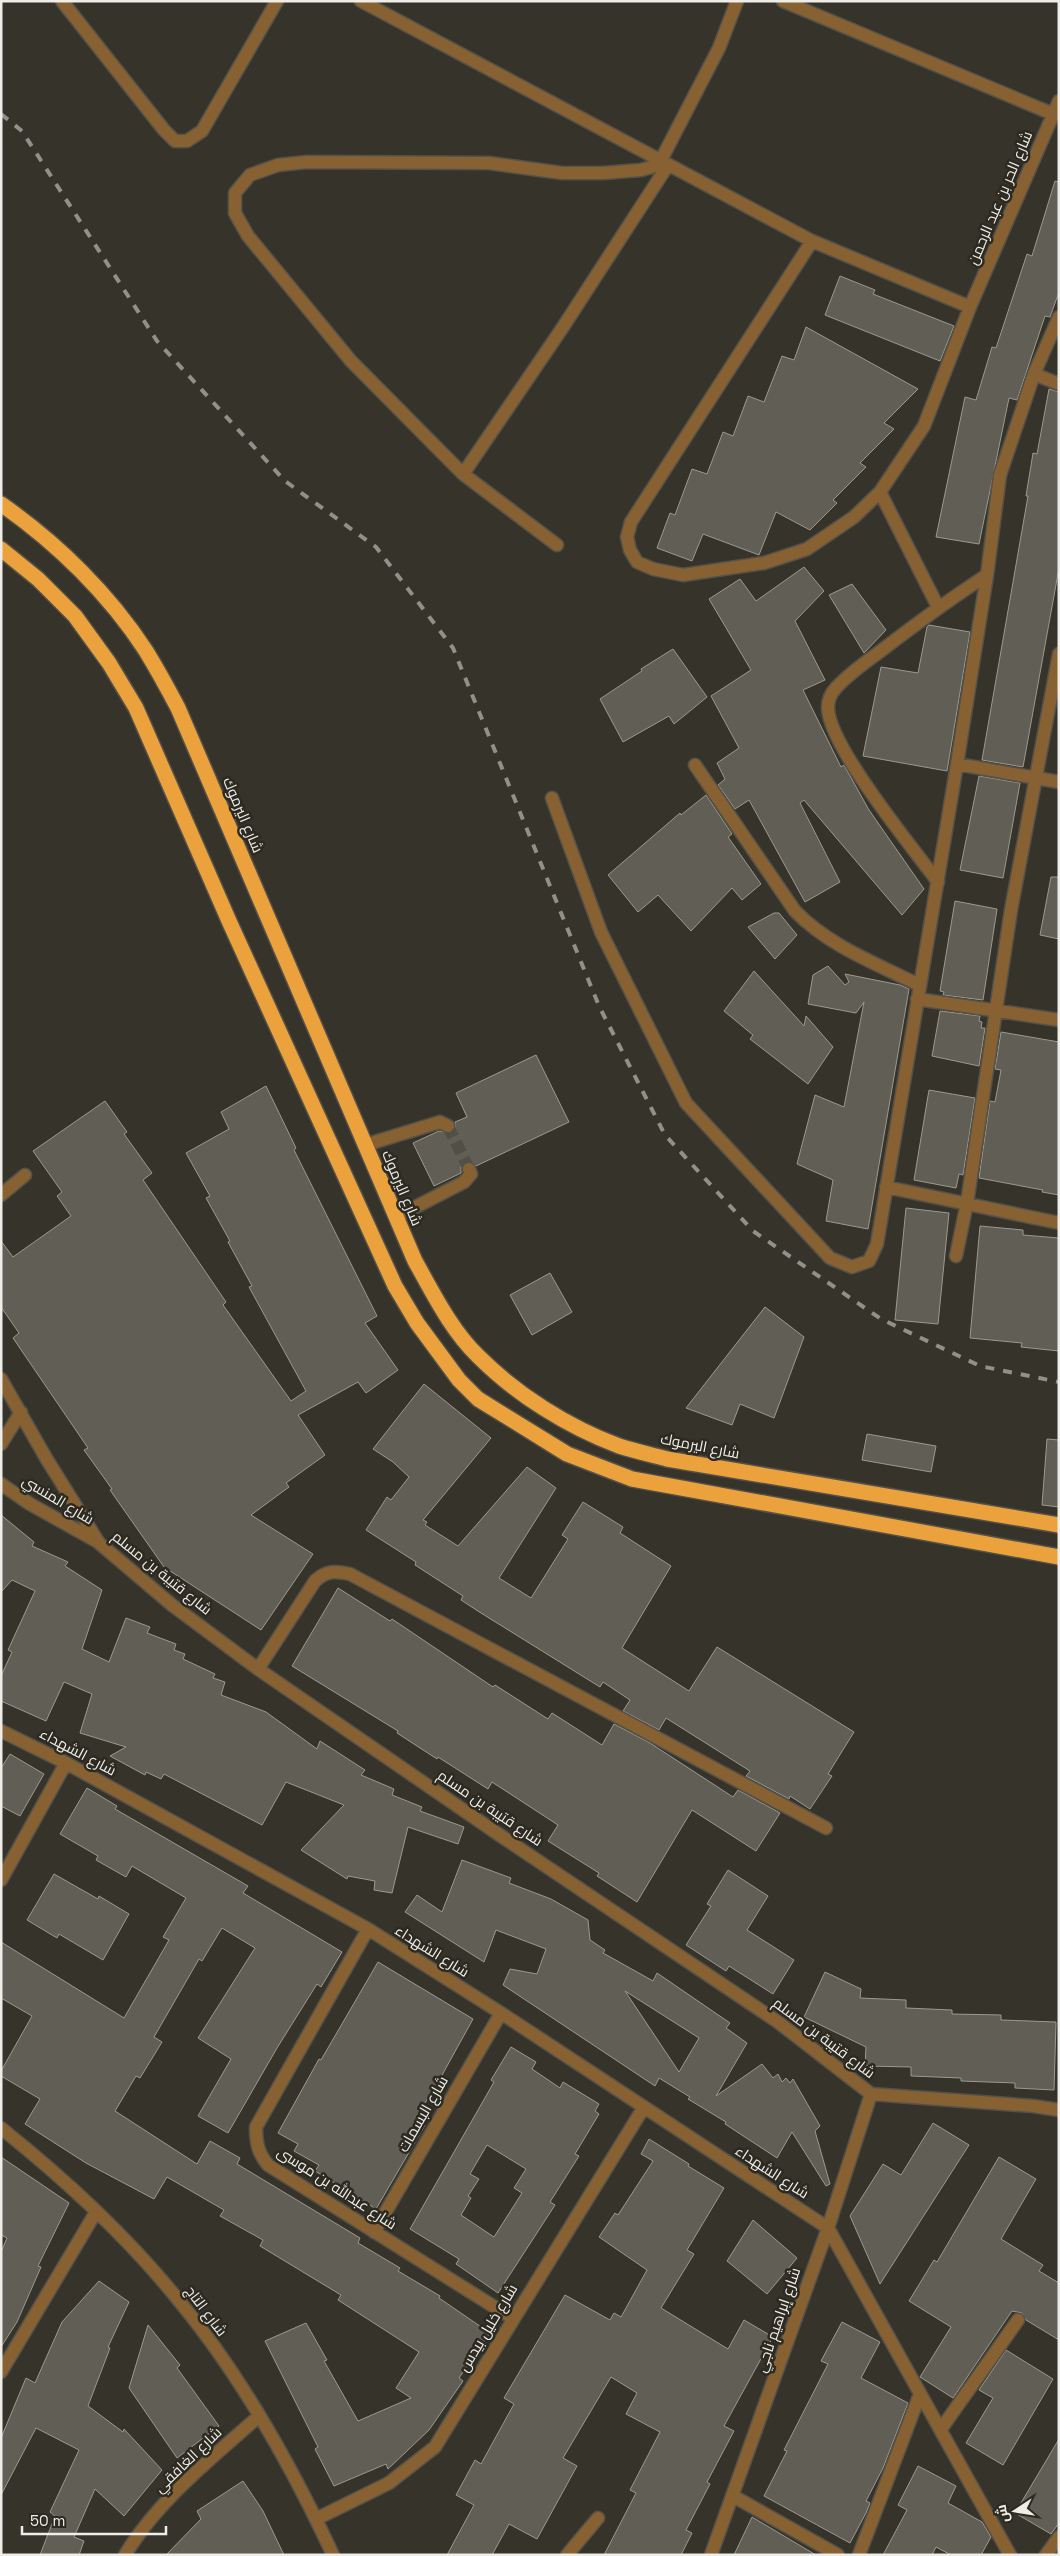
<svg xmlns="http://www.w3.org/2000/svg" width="1060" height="2556" font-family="'Space Grotesk',Cairo,sans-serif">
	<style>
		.building { fill: #615e55; stroke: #9c998f; fill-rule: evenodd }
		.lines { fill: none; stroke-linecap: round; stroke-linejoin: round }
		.minor-tunnel { stroke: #524f47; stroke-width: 12; stroke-dasharray: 12 6; stroke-linecap: butt }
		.minor-casing { stroke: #535149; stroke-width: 15 }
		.highway-casing { stroke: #535149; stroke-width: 18 }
		.minor { stroke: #876132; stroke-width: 12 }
		.highway { stroke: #eca23c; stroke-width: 15 }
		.rail { stroke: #929089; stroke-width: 4; stroke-dasharray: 9 9; stroke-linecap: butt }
		.labels { text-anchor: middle; stroke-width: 5; stroke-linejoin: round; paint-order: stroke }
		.street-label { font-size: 15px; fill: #eeede7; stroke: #2c2a21 }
	</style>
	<rect width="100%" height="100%" fill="#36332b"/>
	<path class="building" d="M 1055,181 L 1059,182 L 1059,292 L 1050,317 L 1045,316 L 1017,400 L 1009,398 L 979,544 L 936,537 L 965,397 L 976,400 L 992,347 L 996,348 L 1027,254 L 1032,256 Z
		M 840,276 L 875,290 L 873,294 L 954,326 L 940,361 L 825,315 Z
		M 806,327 L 918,389 L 884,423 L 894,429 L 860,463 L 866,467 L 833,500 L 837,503 L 810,530 L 776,512 L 759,555 L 703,534 L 692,561 L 657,548 L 670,513 L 675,515 L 692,469 L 707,474 L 723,432 L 733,436 L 748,396 L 764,402 L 782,356 L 794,360 Z
		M 1049,389 L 1059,392 L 1059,568 L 1023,767 L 982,760 L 1028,496 L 1026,496 L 1033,453 L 1037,454 Z
		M 804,567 L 824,591 L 795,621 L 825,680 L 803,690 L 841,767 L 844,765 L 869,810 L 924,889 L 902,915 L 804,800 L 800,803 L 840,882 L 805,902 L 749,800 L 735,809 L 718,785 L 725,779 L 717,763 L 739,748 L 711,696 L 751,670 L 709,599 L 740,579 L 756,601 Z
		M 852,584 L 886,630 L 864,653 L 829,595 Z
		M 929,625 L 970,632 L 947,771 L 863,756 L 881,667 L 918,673 L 927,627 Z
		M 673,649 L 707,697 L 674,724 L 669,716 L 623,742 L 600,699 L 642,671 L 641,669 Z
		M 979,776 L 1020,783 L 1003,878 L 960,870 Z
		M 706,795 L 732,834 L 728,837 L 761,884 L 742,900 L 732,888 L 691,931 L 658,895 L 638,912 L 608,875 L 680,813 L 681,815 Z
		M 1051,877 L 1059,877 L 1059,939 L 1040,935 Z
		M 955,901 L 997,909 L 983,1000 L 943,995 L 944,992 L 940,991 Z
		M 774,913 L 779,913 L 797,935 L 775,959 L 748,927 Z
		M 828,966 L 845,985 L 849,982 L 845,974 L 900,985 L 909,989 L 868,1229 L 826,1221 L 833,1180 L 797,1164 L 815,1095 L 844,1107 L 864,1002 L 856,1013 L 808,1004 L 813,975 Z
		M 754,971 L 804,1026 L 806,1016 L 833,1047 L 808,1084 L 750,1039 L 753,1035 L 724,1011 Z
		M 940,1011 L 980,1016 L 979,1021 L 982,1022 L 981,1028 L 985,1028 L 979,1066 L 932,1056 Z
		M 1001,1032 L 1059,1042 L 1059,1195 L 1042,1192 L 1043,1190 L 979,1178 L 990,1101 L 995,1102 L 1001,1070 L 995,1069 Z
		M 536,1055 L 569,1122 L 476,1166 L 471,1161 L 466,1162 L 461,1167 L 461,1173 L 434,1186 L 413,1143 L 439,1131 L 452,1133 L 455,1129 L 455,1122 L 467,1117 L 456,1093 Z
		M 266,1086 L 296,1148 L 294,1150 L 377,1316 L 365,1323 L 398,1370 L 366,1393 L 358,1382 L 298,1415 L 325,1455 L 286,1483 L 289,1487 L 251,1515 L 313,1554 L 261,1630 L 164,1567 L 110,1490 L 112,1489 L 84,1450 L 88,1448 L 13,1338 L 19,1333 L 1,1307 L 1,1241 L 13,1257 L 71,1216 L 57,1196 L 62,1192 L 33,1151 L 105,1101 L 127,1132 L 124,1134 L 152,1173 L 143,1180 L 226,1302 L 223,1305 L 291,1401 L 306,1391 L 249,1287 L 252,1286 L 228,1242 L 230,1241 L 206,1198 L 210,1196 L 186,1153 L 229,1129 L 221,1112 Z
		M 929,1090 L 975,1098 L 963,1175 L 959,1174 L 956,1188 L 914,1180 Z
		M 906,1208 L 949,1213 L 938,1324 L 895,1320 Z
		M 980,1226 L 1023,1230 L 1023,1235 L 1059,1238 L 1059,1351 L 1021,1347 L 1022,1343 L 970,1338 Z
		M 550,1273 L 572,1312 L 532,1335 L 510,1295 Z
		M 765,1307 L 804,1337 L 774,1418 L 740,1404 L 732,1425 L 686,1408 Z
		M 424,1384 L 491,1438 L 423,1520 L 427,1522 L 425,1525 L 458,1546 L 527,1467 L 556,1488 L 499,1578 L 531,1598 L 568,1539 L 562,1535 L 583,1502 L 623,1527 L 620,1533 L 671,1566 L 622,1648 L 689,1691 L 717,1647 L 854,1732 L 828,1774 L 832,1776 L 810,1809 L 790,1796 L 789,1799 L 746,1776 L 750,1771 L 666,1718 L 659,1730 L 623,1711 L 630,1700 L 603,1682 L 600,1687 L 481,1613 L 461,1600 L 463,1596 L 415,1565 L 416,1562 L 366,1530 L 387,1497 L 391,1500 L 409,1477 L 393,1462 L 373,1449 Z
		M 867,1434 L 936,1446 L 931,1472 L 862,1460 Z
		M 1047,1439 L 1059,1440 L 1059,1507 L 1042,1505 Z
		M 1,1515 L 34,1542 L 32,1546 L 68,1562 L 65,1566 L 102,1590 L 82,1649 L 109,1662 L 126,1618 L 150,1627 L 147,1633 L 176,1644 L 174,1650 L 185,1654 L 183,1659 L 215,1674 L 213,1678 L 225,1682 L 221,1695 L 266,1712 L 317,1749 L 320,1741 L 365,1770 L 361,1775 L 394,1789 L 392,1795 L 422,1807 L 420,1811 L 464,1827 L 458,1844 L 408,1827 L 392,1893 L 374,1890 L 375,1881 L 348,1876 L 347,1879 L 301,1850 L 344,1805 L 286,1782 L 262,1825 L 164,1774 L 161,1779 L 146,1772 L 145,1775 L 110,1756 L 126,1747 L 80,1733 L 92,1694 L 64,1682 L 46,1721 L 1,1701 L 1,1676 L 12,1652 L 8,1650 L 35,1591 L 12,1580 L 1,1592 Z
		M 338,1588 L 390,1621 L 392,1619 L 493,1687 L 495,1685 L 548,1719 L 552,1713 L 602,1745 L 614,1724 L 650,1743 L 733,1797 L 738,1790 L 780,1813 L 756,1851 L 692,1810 L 637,1902 L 597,1876 L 599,1873 L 548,1841 L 558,1825 L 492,1782 L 488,1789 L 438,1757 L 437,1759 L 397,1733 L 398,1731 L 292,1666 Z
		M 10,1754 L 44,1774 L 20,1816 L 1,1806 L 1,1768 Z
		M 87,1788 L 117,1806 L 115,1809 L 248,1886 L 243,1893 L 342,1952 L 321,1987 L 317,1984 L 277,2048 L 228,2133 L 198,2116 L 231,2059 L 198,2038 L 255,1948 L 222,1928 L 202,1961 L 199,1959 L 154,2037 L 162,2042 L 140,2078 L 136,2076 L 115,2111 L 197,2164 L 210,2141 L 240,2158 L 237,2164 L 360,2238 L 358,2243 L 400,2268 L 398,2271 L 440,2296 L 439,2298 L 490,2333 L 459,2378 L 463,2381 L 429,2430 L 388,2469 L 386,2464 L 334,2486 L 315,2449 L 318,2447 L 265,2341 L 306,2323 L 327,2360 L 324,2361 L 358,2421 L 411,2398 L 396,2388 L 419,2352 L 338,2300 L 341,2295 L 260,2246 L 263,2240 L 220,2216 L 224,2210 L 167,2177 L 154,2199 L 86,2163 L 25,2124 L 40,2099 L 1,2076 L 1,2071 L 32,2016 L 1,1998 L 1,1942 L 124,2018 L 169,1940 L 163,1937 L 186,1898 L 132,1866 L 126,1877 L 96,1860 L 98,1856 L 60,1834 Z
		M 462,1860 L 511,1878 L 509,1883 L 551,1899 L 588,1920 L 590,1940 L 605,1950 L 603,1953 L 653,1981 L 657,1973 L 730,2023 L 726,2028 L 747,2043 L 716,2096 L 762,2064 L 773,2078 L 778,2074 L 782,2082 L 786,2078 L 790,2083 L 793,2079 L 820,2126 L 815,2131 L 830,2184 L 826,2186 L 792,2132 L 777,2158 L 725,2124 L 726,2122 L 688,2099 L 690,2097 L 659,2078 L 655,2086 L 503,1985 L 510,1969 L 537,1974 L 546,1949 L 496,1930 L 484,1962 L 405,1912 L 417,1895 L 442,1912 ZM 625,1991 L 699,2038 L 679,2072 Z
		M 728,1870 L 768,1896 L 747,1930 L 794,1960 L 773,1994 L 729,1966 L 726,1971 L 686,1945 L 711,1906 L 707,1904 Z
		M 54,1874 L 98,1899 L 99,1896 L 129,1914 L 103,1960 L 59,1934 L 57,1938 L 27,1920 Z
		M 378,1962 L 473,2019 L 436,2086 L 415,2118 L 425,2125 L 376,2209 L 315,2171 L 319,2165 L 294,2151 L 298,2144 L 278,2133 L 319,2059 L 321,2060 Z
		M 825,1972 L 861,1989 L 860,1998 L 906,2000 L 906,2008 L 952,2010 L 952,2014 L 1001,2015 L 1001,2020 L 1056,2022 L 1054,2090 L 1015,2088 L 1015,2083 L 961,2081 L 961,2078 L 911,2076 L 911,2067 L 865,2066 L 866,2047 L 804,2017 Z
		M 511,2047 L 536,2062 L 532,2069 L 560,2088 L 563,2082 L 599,2104 L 595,2111 L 599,2114 L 575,2154 L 579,2156 L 550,2202 L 555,2205 L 498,2293 L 456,2264 L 459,2259 L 410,2229 L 494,2082 L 491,2080 ZM 487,2145 L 526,2169 L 514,2188 L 522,2193 L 494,2237 L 461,2215 L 471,2198 L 468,2196 L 479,2179 L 470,2174 Z
		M 933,2123 L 969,2145 L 880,2284 L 850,2216 L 883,2164 L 901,2175 Z
		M 649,2139 L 689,2164 L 688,2166 L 724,2188 L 687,2250 L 694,2254 L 661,2308 L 728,2349 L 744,2320 L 773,2337 L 724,2426 L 734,2431 L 707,2482 L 710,2484 L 686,2530 L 692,2533 L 681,2555 L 604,2555 L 636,2493 L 630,2490 L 660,2432 L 626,2414 L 637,2393 L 611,2377 L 563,2458 L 577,2466 L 537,2539 L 509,2524 L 492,2555 L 447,2555 L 474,2505 L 456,2495 L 475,2460 L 481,2464 L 514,2404 L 504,2398 L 565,2295 L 610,2320 L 614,2313 L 621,2317 L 647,2270 L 599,2237 L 615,2213 L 618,2215 L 653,2161 L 641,2154 Z
		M 1,2157 L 69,2203 L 38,2266 L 41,2267 L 17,2322 L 1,2347 L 1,2252 L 7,2238 L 1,2235 Z
		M 999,2157 L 1036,2179 L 1001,2239 L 1043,2265 L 1039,2271 L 1059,2283 L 1059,2340 L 1026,2320 L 1022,2313 L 1012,2311 L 953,2398 L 920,2377 L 951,2327 L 909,2301 L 934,2260 L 937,2262 Z
		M 753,2220 L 797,2258 L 767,2294 L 727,2261 Z
		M 99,2281 L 129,2302 L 108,2347 L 110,2348 L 88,2406 L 123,2432 L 124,2429 L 162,2470 L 124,2516 L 95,2489 L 74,2537 L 84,2541 L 79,2555 L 40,2555 L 55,2516 L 50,2512 L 79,2450 L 36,2428 L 1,2495 L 1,2438 L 26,2378 L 35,2383 L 62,2322 Z
		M 842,2322 L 880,2342 L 861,2378 L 908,2403 L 883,2468 L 866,2501 L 870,2503 L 866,2513 L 850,2543 L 764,2496 L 787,2451 L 784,2450 L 828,2364 L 821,2361 Z
		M 148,2325 L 180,2365 L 177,2368 L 219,2426 L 177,2458 L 129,2388 Z
		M 1006,2350 L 1053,2379 L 1003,2465 L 966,2443 L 993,2398 L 979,2390 Z
		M 1059,2439 L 1059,2523 L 1051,2534 L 1015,2513 Z
		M 918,2466 L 956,2486 L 948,2503 L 982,2522 L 991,2537 L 981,2555 L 951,2555 L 936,2547 L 932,2555 L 883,2555 L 907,2510 L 898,2505 Z
		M 243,2481 L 263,2511 L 284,2555 L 166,2555 L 201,2519 L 197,2511 Z
		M 752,2517 L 816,2555 L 734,2555 Z"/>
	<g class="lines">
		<path class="minor-tunnel" d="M 448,1126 L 469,1169"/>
		<defs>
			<path id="minor" d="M 62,1 L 164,130 L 175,141 L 187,141 L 202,131 L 277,1
				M 361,1 L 812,241 L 970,307
				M 783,1 L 1053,114
				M 812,241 L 631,522 L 627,537 L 630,550 L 637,562 L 653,569 L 683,575 L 764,563 L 807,549 L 854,517 L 880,492 L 924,426 L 970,307 L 1059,101
				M 1034,374 L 1059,384
				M 463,474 L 563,327 L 668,165
				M 880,492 L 938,607
				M 557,545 L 463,474 L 351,361 L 248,236 L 235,213 L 235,193 L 250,175 L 278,165 L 307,162 L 489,163 L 562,173 L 603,173 L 641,170 L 655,166 L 661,160 L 719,48 L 737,1
				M 957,764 L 1059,782
				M 695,765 L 795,911 C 829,946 875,963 919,985
				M 552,798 L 601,932 L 686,1103 L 830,1258 L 852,1267 L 869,1261 L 877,1244 L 957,764 L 987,575 L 1000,475 L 1034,374 L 1059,317
				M 938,882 C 913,848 826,743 828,706 C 828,701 831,693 835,689 C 848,674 866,662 882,650 C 916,624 950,599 987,575
				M 917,999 L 1059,1020
				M 365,1145 L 440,1122 L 448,1126
				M 886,1187 L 1059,1223
				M 1,1195 L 25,1175
				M 396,1217 L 464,1182 L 471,1174 L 469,1169
				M 956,1256 L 967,1203 L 1011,910 L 1059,654
				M 1,1379 L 46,1458 L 99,1543 L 172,1605 L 258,1669 L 501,1836 L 778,2022 L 871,2094 L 1033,2106 L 1059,2110
				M 1,1444 L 21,1412
				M 1,1484 L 30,1504 L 98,1542
				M 258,1669 L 315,1581 C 327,1570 335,1571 350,1574 L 826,1828
				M 1,1731 L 66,1763 L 368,1929 L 501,2013 L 828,2228 L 1010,2555
				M 1,1880 L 66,1763
				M 368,1929 L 256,2127 C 256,2143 258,2153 268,2165 L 512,2318
				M 1,2128 C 66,2180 128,2237 180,2302 C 242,2377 292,2467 333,2555
				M 374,2232 L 501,2013
				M 1,2372 L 96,2212
				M 941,2429 L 1018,2320
				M 733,2496 L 838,2555
				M 316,2519 L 389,2483 L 435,2447 L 644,2107
				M 125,2555 C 158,2500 212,2458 259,2416
				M 567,2555 L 598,2518
				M 711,2555 L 828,2228 L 871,2094
				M 859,2555 L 920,2394
				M 1046,2555 L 1059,2537"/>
			<path id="highway" d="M 1,504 C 57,543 109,594 146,651 C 157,669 168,689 178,708 L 415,1261 C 433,1293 451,1330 478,1356 C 517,1395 568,1427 619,1446 C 635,1451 652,1455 667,1459 L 1059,1525
				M 1,549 L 38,579 L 75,616 L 109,663 L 136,708 L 229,921 L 395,1286 L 417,1323 L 459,1380 L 478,1399 L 567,1454 L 632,1479 L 1059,1557"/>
		</defs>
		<use href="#minor" class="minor-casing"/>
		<use href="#highway" class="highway-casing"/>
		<use href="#minor" class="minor"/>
		<use href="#highway" class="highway"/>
		<path class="rail" d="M 1,114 L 22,131 L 157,341 L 285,481 L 376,547 L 453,648 L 599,1006 L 665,1135 L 753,1231 L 881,1319 L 980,1366 L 1059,1382"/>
	</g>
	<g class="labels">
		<g class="street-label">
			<text transform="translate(1000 198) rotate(-67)" y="5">شارع الحر بن عبد الرحمن</text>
			<text transform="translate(243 815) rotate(67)" y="5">شارع اليرموك</text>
			<text transform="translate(402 1188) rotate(67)" y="5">شارع اليرموك</text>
			<text transform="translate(700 1446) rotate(11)" y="5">شارع اليرموك</text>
			<text transform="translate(58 1500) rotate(31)" y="5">شارع المنسي</text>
			<text transform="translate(162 1573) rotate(39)" y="5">شارع قتيبة بن مسلم</text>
			<text transform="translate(78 1752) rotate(28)" y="5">شارع الشهداء</text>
			<text transform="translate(490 1808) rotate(34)" y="5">شارع قتيبة بن مسلم</text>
			<text transform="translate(432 1951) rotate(32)" y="5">شارع الشهداء</text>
			<text transform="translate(824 2038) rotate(37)" y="5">شارع قتيبة بن مسلم</text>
			<text transform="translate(423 2114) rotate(-60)" y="5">شارع البسمات</text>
			<text transform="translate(772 2172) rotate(33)" y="5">شارع الشهداء</text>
			<text transform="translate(337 2188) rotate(33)" y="5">شارع عبدالله بن موسى</text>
			<text transform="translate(206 2311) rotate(53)" y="5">شارع التاج</text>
			<text transform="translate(778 2320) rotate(-71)" y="5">شارع إبراهيم ناجي</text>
			<text transform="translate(488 2328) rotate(-59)" y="5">شارع خليل بيدس</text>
			<text transform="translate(188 2460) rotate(-44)" y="5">شارع الغافقي</text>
		</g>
	</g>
	<rect width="1060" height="2556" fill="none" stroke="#eeede7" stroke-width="5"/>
	<g transform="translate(1015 2511) rotate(258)" stroke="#2c2a21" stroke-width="4" paint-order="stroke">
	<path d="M0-4L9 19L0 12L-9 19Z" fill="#eeede7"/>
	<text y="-8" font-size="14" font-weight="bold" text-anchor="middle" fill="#eeede7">ش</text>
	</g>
	<path d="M22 2526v8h144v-8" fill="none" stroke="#eeede7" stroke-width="2.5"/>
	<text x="30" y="2526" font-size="15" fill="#eeede7" stroke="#2c2a21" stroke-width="4" paint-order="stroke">50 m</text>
</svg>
